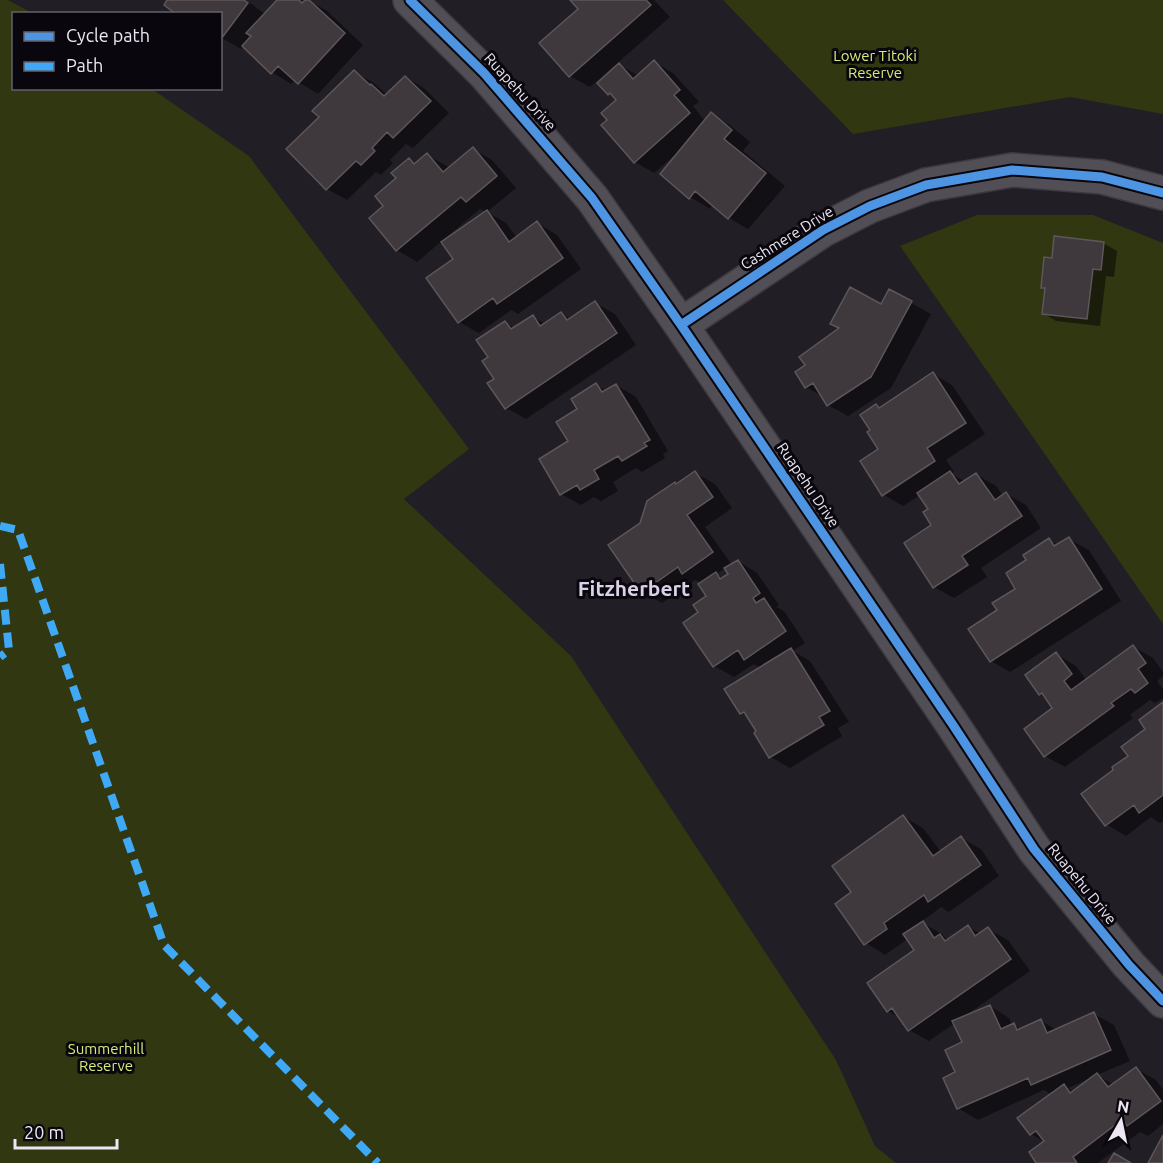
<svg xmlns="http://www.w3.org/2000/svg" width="1163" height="1163" font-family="Ubuntu,sans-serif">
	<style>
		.green { fill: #313711 }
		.shadow { fill: #0007; fill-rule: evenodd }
		.building { fill: #3f383c; stroke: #5d575a; stroke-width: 1.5 }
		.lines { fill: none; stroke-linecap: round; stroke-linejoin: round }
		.tertiary-casing { stroke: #3d3940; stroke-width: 36 }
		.tertiary { stroke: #514e55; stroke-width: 33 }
		.quiet { stroke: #3fa9f5; stroke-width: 8; stroke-dasharray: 15 8; stroke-linecap: butt }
		.cycleway-casing { stroke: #09070d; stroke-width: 13 }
		.cycleway { stroke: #4d94e3; stroke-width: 9 }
		.labels { text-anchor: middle; stroke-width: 6; stroke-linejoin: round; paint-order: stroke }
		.park-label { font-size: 15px; fill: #d5ec78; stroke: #09070d }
		.street-label { font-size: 15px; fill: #ece7f3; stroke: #09070d }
		.district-label { font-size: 21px; font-weight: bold; fill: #dad1e8; stroke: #09070d }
	</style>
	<rect width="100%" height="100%" fill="#221e26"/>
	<path class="green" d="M 0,0 L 8,0 L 32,13 L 14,14 L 14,88 L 152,89 L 249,156 L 469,449 L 404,499 L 571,656 L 836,1060 L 875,1146 L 896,1163 L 0,1163 Z
		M 723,0 L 1163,0 L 1163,114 L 1070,97 L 853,134 Z
		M 977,215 L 1093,215 L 1163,243 L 1163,624 L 900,246 Z"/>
	<path class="shadow" d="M 169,0 L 246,0 L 265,14 L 279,0 L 304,0 L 306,1 L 308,0 L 327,11 L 363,45 L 318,94 L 295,80 L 291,84 L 272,72 L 244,46 L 241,49 L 220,37 L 220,14 Z
		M 572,0 L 654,0 L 670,17 L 590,87 L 570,76 L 580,9 Z
		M 655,62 L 674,74 L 699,102 L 693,106 L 705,121 L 711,114 L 731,126 L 750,142 L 743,151 L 785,186 L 748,229 L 729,218 L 713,204 L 710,209 L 690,197 L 676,154 L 654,173 L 635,162 L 610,120 L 618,100 L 609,94 L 620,65 L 639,76 Z
		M 354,72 L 374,83 L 387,95 L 406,77 L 425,89 L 449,113 L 413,148 L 406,144 L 390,160 L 393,163 L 381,175 L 376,172 L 347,200 L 327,189 L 288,149 L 321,117 Z
		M 473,149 L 492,160 L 516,188 L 487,212 L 506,223 L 517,238 L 537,223 L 557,235 L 581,269 L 518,314 L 511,310 L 479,333 L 459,322 L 428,278 L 455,259 L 486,212 L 480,209 L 417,262 L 397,250 L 371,219 L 386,206 L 398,179 L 410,160 L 416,164 L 427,155 L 447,166 L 449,169 Z
		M 1103,243 L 1117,251 L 1114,277 L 1106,276 L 1100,326 L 1056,321 L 1043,313 L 1046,289 L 1043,287 Z
		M 890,291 L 931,314 L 891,388 L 848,416 L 828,405 L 824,397 L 806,387 L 797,373 L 882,306 Z
		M 595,303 L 615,314 L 636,345 L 526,419 L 506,408 L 490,358 L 505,323 L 515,328 L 533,317 L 545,324 L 561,314 L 571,319 Z
		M 933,374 L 952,385 L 985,434 L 946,460 L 954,472 L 951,474 L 966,482 L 977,475 L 996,486 L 1003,496 L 1006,494 L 1026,505 L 1041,528 L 981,568 L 987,577 L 954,598 L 934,587 L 933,525 L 930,509 L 920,495 L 903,506 L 884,495 L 880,450 L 872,430 L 876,405 L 882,408 Z
		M 596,385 L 607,391 L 616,385 L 636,397 L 668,451 L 663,454 L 665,458 L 642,472 L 636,468 L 613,482 L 618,491 L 601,501 L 594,497 L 581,505 L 561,494 L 570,441 L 579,410 Z
		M 695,473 L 715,484 L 732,508 L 705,527 L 732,565 L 738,561 L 757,573 L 779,605 L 776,607 L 784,611 L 805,643 L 793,651 L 810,661 L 849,722 L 838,728 L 842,736 L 790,768 L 771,757 L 758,731 L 751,719 L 741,713 L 761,668 L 754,664 L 734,677 L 714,666 L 700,613 L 709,596 L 702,583 L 695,580 L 662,603 L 642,592 L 641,524 L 677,485 ZM 726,568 L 730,574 L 723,578 L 716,574 Z
		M 1069,539 L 1089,550 L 1121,601 L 1010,672 L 991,661 L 999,611 L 1017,589 L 1049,540 L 1058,545 Z
		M 1134,647 L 1153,658 L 1163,672 L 1163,676 L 1157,681 L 1163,689 L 1163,698 L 1155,703 L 1150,700 L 1130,715 L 1133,718 L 1065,767 L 1045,756 L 1055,708 L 1047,697 L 1040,693 L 1056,654 L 1076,666 L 1087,681 Z
		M 1163,704 L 1163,821 L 1160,823 L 1151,817 L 1126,836 L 1106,824 L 1130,757 Z
		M 904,817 L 923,828 L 941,852 L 961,838 L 981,849 L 999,876 L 949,912 L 941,907 L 921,922 L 942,934 L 948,941 L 968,927 L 981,934 L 988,929 L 1008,940 L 1030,971 L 966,1015 L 967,1016 L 990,1006 L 1009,1018 L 1013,1026 L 1014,1025 L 1021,1029 L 1041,1021 L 1057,1030 L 1094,1014 L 1114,1025 L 1130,1061 L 1097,1075 L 1114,1085 L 1136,1069 L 1156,1080 L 1163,1090 L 1163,1124 L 1148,1136 L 1140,1132 L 1098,1163 L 1038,1163 L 1045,1142 L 1031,1134 L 1052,1095 L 1044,1090 L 978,1120 L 958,1108 L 957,1073 L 964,1043 L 955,1023 L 929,1041 L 909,1030 L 901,1018 L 888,1011 L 917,951 L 905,934 L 902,935 L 906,940 L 885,955 L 866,943 L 853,893 ZM 1091,1078 L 1074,1092 L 1068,1088 Z"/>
	<path class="building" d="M 167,0 L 244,0 L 248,3 L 221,39 L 220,14 L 176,14 L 164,5 Z
		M 277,0 L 299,0 L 302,3 L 305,0 L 309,0 L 345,33 L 298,84 L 278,66 L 271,74 L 242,46 L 251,36 L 246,33 Z
		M 570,0 L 646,0 L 651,5 L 569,77 L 539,43 L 578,9 Z
		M 654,60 L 680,90 L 674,95 L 690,113 L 634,163 L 601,125 L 607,120 L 601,113 L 616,100 L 610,93 L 608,95 L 597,83 L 619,63 L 633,79 Z
		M 354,70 L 370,85 L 371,84 L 384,96 L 405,76 L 431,101 L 393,138 L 387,132 L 372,148 L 375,151 L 361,165 L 356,161 L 326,190 L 286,149 L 319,117 L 312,111 Z
		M 711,112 L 732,130 L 724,139 L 766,173 L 728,219 L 695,191 L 689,199 L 660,174 Z
		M 473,147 L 497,176 L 466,202 L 461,197 L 396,251 L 369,218 L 383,206 L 375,196 L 396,178 L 391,173 L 409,158 L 414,164 L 427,153 L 443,172 Z
		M 487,210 L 509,242 L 537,221 L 563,258 L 497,304 L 493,298 L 458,323 L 426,278 L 453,259 L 441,242 Z
		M 1054,236 L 1104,242 L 1101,270 L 1093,269 L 1087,319 L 1042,314 L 1045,288 L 1041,288 L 1044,257 L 1052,258 Z
		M 850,287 L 881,304 L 889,289 L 912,301 L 871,377 L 827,406 L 813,383 L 805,388 L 795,372 L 805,365 L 799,357 L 839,328 L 830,324 Z
		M 595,301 L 617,333 L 505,409 L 487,383 L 494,379 L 482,361 L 488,357 L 476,340 L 505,321 L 511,329 L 533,315 L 540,326 L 561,312 L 567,320 Z
		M 933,372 L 966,423 L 927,448 L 935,461 L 882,496 L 860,461 L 878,449 L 867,432 L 870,430 L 860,415 L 876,404 L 879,408 Z
		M 596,383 L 602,392 L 616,384 L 650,440 L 644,443 L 647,446 L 622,461 L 618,456 L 594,470 L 599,479 L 580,490 L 577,485 L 560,495 L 539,459 L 568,441 L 556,422 L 577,409 L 571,399 Z
		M 695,471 L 713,497 L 687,515 L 713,552 L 682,574 L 678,567 L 641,593 L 608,545 L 640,523 L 647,501 L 675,482 L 676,484 Z
		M 950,471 L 959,484 L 976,473 L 995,500 L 1006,492 L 1022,516 L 962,556 L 968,565 L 933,588 L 904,543 L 931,525 L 923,512 L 928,509 L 917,493 Z
		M 1069,537 L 1102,589 L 990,662 L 968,629 L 997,610 L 992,603 L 1015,589 L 1006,573 L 1026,560 L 1023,555 L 1049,538 L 1054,546 Z
		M 738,560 L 760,593 L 753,598 L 756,603 L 764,598 L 786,631 L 744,660 L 738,650 L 713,667 L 683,623 L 698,612 L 693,605 L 706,596 L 698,584 L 716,572 L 720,579 L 728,574 L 724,568 Z
		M 1133,645 L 1146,663 L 1138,669 L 1148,683 L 1135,693 L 1131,689 L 1111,703 L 1114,706 L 1044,757 L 1024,729 L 1052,708 L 1042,693 L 1039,695 L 1025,675 L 1056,652 L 1072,674 L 1064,681 L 1071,690 Z
		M 791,648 L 830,711 L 819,717 L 824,725 L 769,758 L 754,733 L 756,731 L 744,712 L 740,714 L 724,689 Z
		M 1163,702 L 1163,795 L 1139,813 L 1134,805 L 1105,826 L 1081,794 L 1113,770 L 1112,767 L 1128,756 L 1121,747 L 1145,729 L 1139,720 Z
		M 903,815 L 933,856 L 961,836 L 981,865 L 928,902 L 924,895 L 884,923 L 887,929 L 864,945 L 835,904 L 851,892 L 832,866 Z
		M 923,921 L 934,938 L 940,934 L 945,941 L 968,925 L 975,936 L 988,927 L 1011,959 L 908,1031 L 892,1008 L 887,1012 L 867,983 L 914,950 L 903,934 Z
		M 990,1005 L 1001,1029 L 1014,1023 L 1017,1030 L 1041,1019 L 1047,1033 L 1094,1012 L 1111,1050 L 1031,1085 L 1028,1078 L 957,1109 L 943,1078 L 955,1072 L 945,1050 L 962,1042 L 952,1021 Z
		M 1136,1067 L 1161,1101 L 1127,1126 L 1123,1119 L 1073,1157 L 1077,1163 L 1036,1163 L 1029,1152 L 1044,1141 L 1036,1131 L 1030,1135 L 1017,1118 L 1064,1084 L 1070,1093 L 1097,1073 L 1108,1087 Z
		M 1163,1135 L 1163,1163 L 1148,1163 Z
		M 1114,1153 L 1131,1163 L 1108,1163 Z"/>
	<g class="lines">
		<defs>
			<path id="tertiary" d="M 410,0 L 484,73 L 592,198 L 681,325 L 953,725 L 1034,849 L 1129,965 L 1163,1001
				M 681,325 L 823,230 L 870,206 L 926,185 L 1012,170 L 1102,177 L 1163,193"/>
		</defs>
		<use href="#tertiary" class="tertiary-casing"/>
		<use href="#tertiary" class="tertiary"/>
		<path class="quiet" d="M 0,526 L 18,530 L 164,945 L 378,1163
			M 0,564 L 9,650 L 0,657"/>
		<defs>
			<path id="cycleway" d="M 410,0 L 484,73 L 592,198 L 681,325 L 953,725 L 1034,849 L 1129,965 L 1163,1001
				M 681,325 L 823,230 L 870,206 L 926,185 L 1012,170 L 1102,177 L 1163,193"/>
		</defs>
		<use href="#cycleway" class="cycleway-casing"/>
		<use href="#cycleway" class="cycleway"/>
	</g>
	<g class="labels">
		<g class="park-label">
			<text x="875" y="61">Lower Titoki<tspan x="875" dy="17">Reserve</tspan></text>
			<text x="106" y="1054">Summerhill<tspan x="106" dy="17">Reserve</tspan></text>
		</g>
		<g class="street-label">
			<text transform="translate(520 92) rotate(48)" y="5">Ruapehu Drive</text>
			<text transform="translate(787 238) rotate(-32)" y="5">Cashmere Drive</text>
			<text transform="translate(808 485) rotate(56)" y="5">Ruapehu Drive</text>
			<text transform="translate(1082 884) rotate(51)" y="5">Ruapehu Drive</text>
		</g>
		<g class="district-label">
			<text x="634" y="596">Fitzherbert</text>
		</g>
	</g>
	<rect x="12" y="12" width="210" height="78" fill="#09070d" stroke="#646169" stroke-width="1.5"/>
	<rect x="24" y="32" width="30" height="9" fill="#4d94e3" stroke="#646169" stroke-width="1.5"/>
	<text x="66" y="42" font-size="18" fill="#ece7f3">Cycle path</text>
	<rect x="24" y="62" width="30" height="9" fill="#3fa9f5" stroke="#646169" stroke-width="1.5"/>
	<text x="66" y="72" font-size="18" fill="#ece7f3">Path</text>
	<g transform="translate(1121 1121) rotate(9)" stroke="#09070d" stroke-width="4.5" paint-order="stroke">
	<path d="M0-4.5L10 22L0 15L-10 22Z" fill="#ece7f3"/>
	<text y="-9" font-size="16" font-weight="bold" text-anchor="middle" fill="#ece7f3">N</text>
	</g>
	<path d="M15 1139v9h102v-9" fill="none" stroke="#ece7f3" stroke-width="3"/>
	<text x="24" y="1139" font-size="18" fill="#ece7f3" stroke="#09070d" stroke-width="4.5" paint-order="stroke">20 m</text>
</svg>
